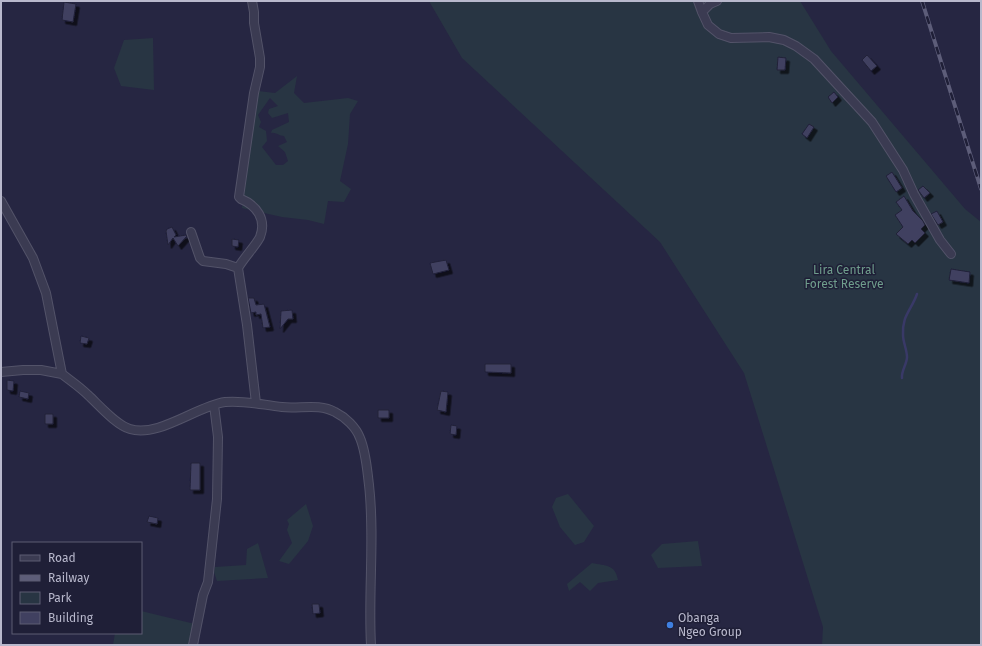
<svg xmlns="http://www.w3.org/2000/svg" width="982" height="646" font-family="'Fira Sans',sans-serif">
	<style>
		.green { fill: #283543; fill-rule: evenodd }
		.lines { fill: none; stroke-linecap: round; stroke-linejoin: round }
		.stream { stroke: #393967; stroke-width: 2.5 }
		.building { fill: #404060; stroke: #212139; filter: url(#shadow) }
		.minor-casing { stroke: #535369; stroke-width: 10 }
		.minor { stroke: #3b3b52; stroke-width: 8 }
		.rail-casing { stroke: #5d5d79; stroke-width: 4 }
		.rail { stroke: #1f1f37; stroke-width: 2.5; stroke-dasharray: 8; stroke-linecap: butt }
		.shop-dot { fill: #3f7fe0; stroke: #1f1f37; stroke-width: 1.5 }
		.labels { text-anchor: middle; stroke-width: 3; stroke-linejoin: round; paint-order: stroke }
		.park-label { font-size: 12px; fill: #6f9d8c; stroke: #1f1f37 }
		.poi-label { font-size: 12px; fill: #b8b8cc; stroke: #1f1f37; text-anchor: start }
	</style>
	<defs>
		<filter id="shadow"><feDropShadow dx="3.5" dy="3.5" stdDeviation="0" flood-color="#0009"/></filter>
	</defs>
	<rect width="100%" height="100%" fill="#262642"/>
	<path class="green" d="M 429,1 L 800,1 L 831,51 L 965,209 L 981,222 L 981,645 L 822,645 L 823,627 L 744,373 L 660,242 L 462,58 Z
		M 153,38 L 154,90 L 121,86 L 114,68 L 124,40 Z
		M 297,76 L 294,93 L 304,103 L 348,98 L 358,101 L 350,114 L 348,144 L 340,181 L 351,189 L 344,202 L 328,201 L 324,224 L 308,220 L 282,217 L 242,208 L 258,91 L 275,93 ZM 270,98 L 278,106 L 269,109 L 268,113 L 272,118 L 288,113 L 289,122 L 272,130 L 271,133 C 276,132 279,136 284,136 L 287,142 L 278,146 L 285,152 L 288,161 L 283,165 L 276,165 L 262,147 L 267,141 L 266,131 L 259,127 L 261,122 L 258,115 Z
		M 568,494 L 594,526 L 584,542 L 575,545 L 560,527 L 552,507 L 556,498 Z
		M 306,504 L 313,526 L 308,541 L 289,564 L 279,561 L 292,543 L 287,530 L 289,524 L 287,520 Z
		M 698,541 L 702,566 L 658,568 L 651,555 L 662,544 Z
		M 258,543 L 268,578 L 217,581 L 214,572 L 215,567 L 246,565 L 247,549 Z
		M 592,563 C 606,566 615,564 618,580 L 598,583 L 590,591 L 580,582 L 569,591 L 567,584 Z
		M 141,611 L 195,624 L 190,645 L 113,645 L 115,633 L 141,633 Z"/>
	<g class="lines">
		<path class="stream" d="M 902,378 C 901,371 907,364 907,357 C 907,350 903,342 903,335 C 902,315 911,311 917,294"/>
	</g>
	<path class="building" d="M 64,2 L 76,4 L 73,22 L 62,20 Z
		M 867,55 L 877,66 L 871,71 L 862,60 Z
		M 778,57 L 786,58 L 785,70 L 777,70 Z
		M 834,92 L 838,97 L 832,103 L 828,97 Z
		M 809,124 L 814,127 L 807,138 L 802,134 Z
		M 892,172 L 902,188 L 896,192 L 886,176 Z
		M 923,186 L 930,193 L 924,198 L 918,190 Z
		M 904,196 L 913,211 L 923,221 L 925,225 L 921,229 L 925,233 L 915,243 L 912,240 L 908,244 L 896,234 L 903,227 L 895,215 L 902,210 L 896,202 Z
		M 937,211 L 943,222 L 938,225 L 931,214 Z
		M 172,227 L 176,235 L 174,237 L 186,235 L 187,236 L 178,246 L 173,238 L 168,245 L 166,231 L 167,229 Z
		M 232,239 L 239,240 L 238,247 L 232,246 Z
		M 446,260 L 449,270 L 433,274 L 430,263 Z
		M 951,269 L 970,272 L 969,283 L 949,280 Z
		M 248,298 L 254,298 L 256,305 L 264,304 L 270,327 L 263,328 L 261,314 L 256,315 L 256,312 L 251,313 Z
		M 292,310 L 293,319 L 288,319 L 280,329 L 281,311 Z
		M 81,336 L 89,338 L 87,344 L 80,343 Z
		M 485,364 L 511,364 L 511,373 L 485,372 Z
		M 7,380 L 14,381 L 13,391 L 7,390 Z
		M 20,391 L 29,393 L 28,399 L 19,397 Z
		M 441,391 L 448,392 L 446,412 L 437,410 Z
		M 378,410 L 389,410 L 389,418 L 378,418 Z
		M 45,414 L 53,414 L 53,424 L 45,424 Z
		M 451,425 L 457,426 L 456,435 L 450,434 Z
		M 191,463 L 200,463 L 200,490 L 190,490 Z
		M 149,516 L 158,518 L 157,524 L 147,522 Z
		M 312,604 L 319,604 L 320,613 L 313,614 Z"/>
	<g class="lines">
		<defs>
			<path id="minor" d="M 252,1 L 254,12 L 254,23 L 260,58 L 260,67 L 254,93 L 239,197 L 241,199 C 256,205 267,219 260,237 C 257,244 243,259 238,268 L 247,325 L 256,403
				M 698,1 L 702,12 L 708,25 L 719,34 L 731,38 L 769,37 L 784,40 L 796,46 L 814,59 L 872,122 L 903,170 L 914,194 L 940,240 L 951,254
				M 702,12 L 710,4 L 717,1
				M 1,201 L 33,258 L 46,293 L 62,374 C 71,381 80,387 88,395 C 99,405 116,425 130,429 C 158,438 197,406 225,402 C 244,400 263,405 282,407 C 300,409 319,403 335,412 C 345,417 356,427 360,438 C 366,452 367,469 369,485 C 375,538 368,592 371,645
				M 191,232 L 200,258 L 203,261 L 226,264 L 238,268
				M 1,372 L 23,370 L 41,370 L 62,374
				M 193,645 L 203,595 L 208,582 L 217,499 L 218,437 L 214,405"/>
		</defs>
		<use href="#minor" class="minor-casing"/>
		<use href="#minor" class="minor"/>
		<defs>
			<path id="rail" d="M 922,1 L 981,189"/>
		</defs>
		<use href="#rail" class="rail-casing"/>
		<use href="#rail" class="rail"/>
	</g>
	<circle class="shop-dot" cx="670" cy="625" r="4"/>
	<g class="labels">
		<g class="park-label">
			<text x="844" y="274">Lira Central<tspan x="844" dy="14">Forest Reserve</tspan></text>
		</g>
		<g class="poi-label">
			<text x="678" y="622">Obanga<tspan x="678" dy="14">Ngeo Group</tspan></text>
		</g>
	</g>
	<rect width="982" height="646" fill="none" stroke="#b8b8cc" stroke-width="4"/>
	<rect x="12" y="542" width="130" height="92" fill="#1f1f37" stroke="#5c5c73"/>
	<rect x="20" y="555" width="20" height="6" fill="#3b3b52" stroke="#5c5c73"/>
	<text x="48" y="562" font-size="12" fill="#b8b8cc">Road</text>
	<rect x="20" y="575" width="20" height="6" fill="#5d5d79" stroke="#5c5c73"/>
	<text x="48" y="582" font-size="12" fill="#b8b8cc">Railway</text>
	<rect x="20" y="592" width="20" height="12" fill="#283543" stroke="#5c5c73"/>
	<text x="48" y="602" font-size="12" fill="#b8b8cc">Park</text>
	<rect x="20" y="612" width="20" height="12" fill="#404060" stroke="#5c5c73"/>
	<text x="48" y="622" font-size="12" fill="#b8b8cc">Building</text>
</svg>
